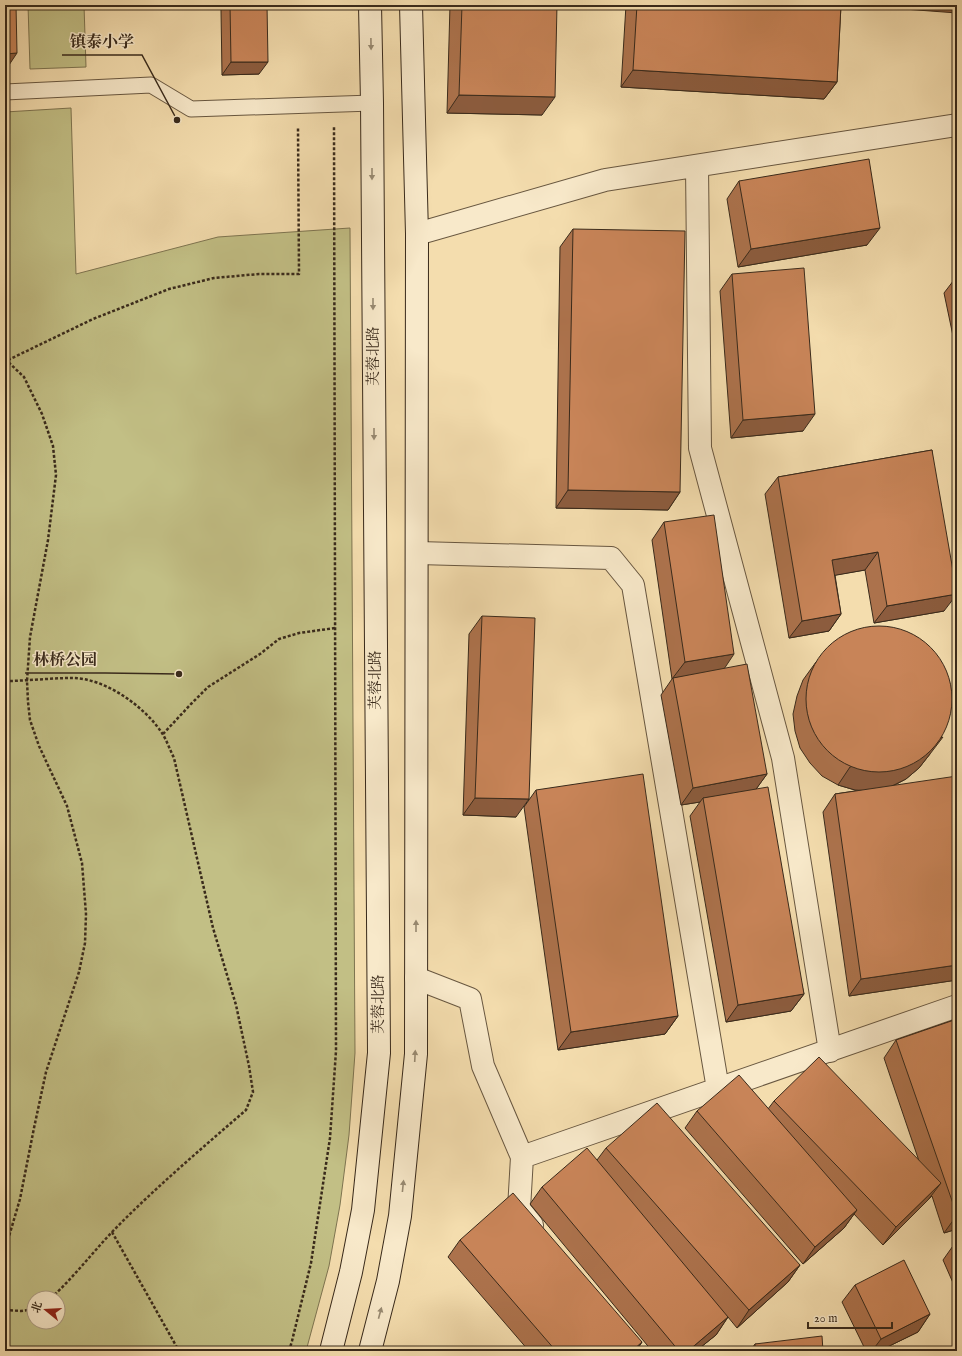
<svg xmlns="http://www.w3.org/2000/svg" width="962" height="1356" font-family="'IM FELL English','Noto Serif SC',serif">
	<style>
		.green { fill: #c2bf85; stroke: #7e7450; fill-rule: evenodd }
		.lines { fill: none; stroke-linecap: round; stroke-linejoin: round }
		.lane-casing { stroke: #685740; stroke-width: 17 }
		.street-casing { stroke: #685740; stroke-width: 24 }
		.secondary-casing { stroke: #392a1b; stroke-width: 24 }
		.path { stroke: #392a1b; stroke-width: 2.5; stroke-dasharray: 3 2; stroke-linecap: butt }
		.lane { stroke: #f8e9ca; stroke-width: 15 }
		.street { stroke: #f8e9ca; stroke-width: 22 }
		.secondary { stroke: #f8e9ca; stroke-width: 22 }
		.wall { fill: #ac724c; stroke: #392a1b }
		.shaded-wall { fill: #8c5c3e; stroke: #392a1b }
		.building { fill: #c88458; stroke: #392a1b }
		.oneway { fill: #988a72 }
		.labels { text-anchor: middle; stroke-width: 3; stroke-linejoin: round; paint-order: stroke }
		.street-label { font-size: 15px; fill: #392a1b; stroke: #f8e9ca }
		.leader { fill: none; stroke: #392a1b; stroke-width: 1.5 }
		.callout-dot { fill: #392a1b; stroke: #f8e9ca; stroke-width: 1.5 }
		.callout-label { font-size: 16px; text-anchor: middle; font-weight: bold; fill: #392a1b; stroke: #f8e9ca; stroke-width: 3; stroke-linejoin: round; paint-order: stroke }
	</style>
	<rect width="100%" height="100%" fill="#f4ddae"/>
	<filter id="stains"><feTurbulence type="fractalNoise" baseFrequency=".005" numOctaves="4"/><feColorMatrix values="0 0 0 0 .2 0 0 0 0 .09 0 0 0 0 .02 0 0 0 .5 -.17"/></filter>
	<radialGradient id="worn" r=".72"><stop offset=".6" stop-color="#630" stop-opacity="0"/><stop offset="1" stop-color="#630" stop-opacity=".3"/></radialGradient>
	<path class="green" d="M 28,5 L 84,5 L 86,67 L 30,69 Z
		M 71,108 L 76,274 L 218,237 L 350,228 L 355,1053 L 349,1135 L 340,1205 L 329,1266 L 306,1351 L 5,1351 L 5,112 ZM 34,1298 L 58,1298 L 58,1322 L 34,1322 Z"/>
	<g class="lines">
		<defs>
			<path id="lane" d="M 5,92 L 151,85 L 191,109 L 372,103"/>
			<path id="street" d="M 697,166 L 700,448 L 783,758 L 830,1051
				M 417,234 L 605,180 L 957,125
				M 418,553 L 611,558 L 633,585 L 718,1089
				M 416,978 L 470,999 L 483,1066 L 522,1157 L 957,1006
				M 522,1157 L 519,1209 L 532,1225"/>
			<path id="secondary" d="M 331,1351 L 351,1272 L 363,1210 L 379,1053 L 372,103 L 370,5
				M 370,1351 L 388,1281 L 400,1216 L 416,1054 L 417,234 L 411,5"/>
		</defs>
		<use href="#lane" class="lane-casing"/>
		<use href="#street" class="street-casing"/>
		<use href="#secondary" class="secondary-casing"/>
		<path class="path" d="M 5,359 L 24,377 L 42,414 L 53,446 L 56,475 L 48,540 L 30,637 L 27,681 L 28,702 L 30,720 L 39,746 L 67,806 L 82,863 L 86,914 L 85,943 L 79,972 L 46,1072 L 34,1128 L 20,1199 L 5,1250
			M 8,360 L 93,319 L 169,289 L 214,278 L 259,274 L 299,274 L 298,128
			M 5,681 C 27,681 50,678 72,678 C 105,678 144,706 162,733 C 167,741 170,750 174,758 L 213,928 L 236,1005 L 249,1066 L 253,1092 L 246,1110 C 201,1149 155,1188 113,1231 C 92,1253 74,1277 51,1298
			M 163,734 L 191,704 L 208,687 L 260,654 L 279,639 L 299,633 L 335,628
			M 112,1232 L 179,1351
			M 5,1310 L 21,1311 L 34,1309
			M 289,1351 L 292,1341 L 311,1263 L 330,1138 L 336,1051 L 334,126"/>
		<use href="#lane" class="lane"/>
		<use href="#street" class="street"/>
		<use href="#secondary" class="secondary"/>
	</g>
	<path class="wall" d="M 224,5 L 267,5 L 259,74 L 222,75 L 221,10 Z
		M 450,5 L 557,5 L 542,115 L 447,113 Z
		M 626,5 L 841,5 L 837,82 L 824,99 L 621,87 Z
		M 739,181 L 867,245 L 738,267 L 727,199 Z
		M 573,229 L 680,492 L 668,510 L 556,508 L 560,247 Z
		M 732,274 L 803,431 L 731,438 L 720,291 Z
		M 957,276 L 957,355 L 944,293 Z
		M 932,450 L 944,611 L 874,623 L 865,570 L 835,575 L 841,614 L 829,631 L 789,638 L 765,494 L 778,477 Z
		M 664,522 L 724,668 L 767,774 L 756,789 L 804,994 L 791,1011 L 726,1022 L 690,816 L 700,802 L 681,805 L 661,695 L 672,679 L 652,540 Z
		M 482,616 L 516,817 L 463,815 L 469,634 Z
		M 816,662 L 930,754 L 919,768 L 906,779 L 893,786 L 957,980 L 849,996 L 823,812 L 835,794 L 862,790 L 855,790 L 838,785 L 822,776 L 810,763 L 800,748 L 795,731 L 793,714 L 797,696 L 803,680 Z
		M 536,790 L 678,1016 L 665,1034 L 558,1050 L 524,807 Z
		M 957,1019 L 957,1229 L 944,1233 L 932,1196 L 883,1245 L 854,1214 L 844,1228 L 803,1264 L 685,1128 L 697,1111 L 768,1109 L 774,1101 L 919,1161 L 884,1058 L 896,1040 Z
		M 606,1148 L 800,1265 L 788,1282 L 737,1328 L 728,1317 L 716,1335 L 696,1351 L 652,1351 L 530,1204 L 542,1187 L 597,1160 Z
		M 460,1240 L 642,1342 L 636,1351 L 529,1351 L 448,1257 Z
		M 957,1242 L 957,1292 L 943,1260 L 955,1243 Z
		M 855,1285 L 930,1314 L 918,1332 L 879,1351 L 866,1351 L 842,1302 Z
		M 755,1344 L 823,1351 L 750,1351 Z"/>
	<path class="shaded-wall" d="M 851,5 L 957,5 L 957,13 Z
		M 17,53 L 5,71 L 5,54 Z
		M 231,62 L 268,62 L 259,74 L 222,75 Z
		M 633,70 L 837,82 L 824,99 L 621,87 Z
		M 459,95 L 555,97 L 542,115 L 447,113 Z
		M 880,228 L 867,245 L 738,267 L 751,249 Z
		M 815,414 L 803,431 L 731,438 L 743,420 Z
		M 568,490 L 680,492 L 668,510 L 556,508 Z
		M 878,552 L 865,570 L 820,578 L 832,560 Z
		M 957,594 L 944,611 L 874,623 L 887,606 Z
		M 841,614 L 829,631 L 789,638 L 802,621 Z
		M 734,654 L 722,672 L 673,678 L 672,679 L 685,662 Z
		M 943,737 L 930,754 L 919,768 L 906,779 L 890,787 L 872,791 L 855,790 L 838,785 L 850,767 Z
		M 767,774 L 754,792 L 703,798 L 700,802 L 681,805 L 693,788 Z
		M 475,798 L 529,799 L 516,817 L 463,815 Z
		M 957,965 L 957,980 L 849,996 L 861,979 Z
		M 804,994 L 791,1011 L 726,1022 L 738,1005 Z
		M 678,1016 L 665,1034 L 558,1050 L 571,1032 Z
		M 941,1183 L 928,1200 L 883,1245 L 896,1227 Z
		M 857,1210 L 844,1228 L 803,1264 L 815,1247 Z
		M 957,1215 L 957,1229 L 944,1233 Z
		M 800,1265 L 788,1282 L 737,1328 L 749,1310 Z
		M 930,1314 L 918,1332 L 879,1351 L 872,1351 L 881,1339 Z
		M 728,1317 L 716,1335 L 696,1351 L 688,1351 Z
		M 642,1342 L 636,1351 L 632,1351 Z"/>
	<path class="building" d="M 5,5 L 16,5 L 17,53 L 5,54 Z
		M 230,5 L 267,5 L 268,62 L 231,62 Z
		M 462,5 L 557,5 L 555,97 L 459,95 Z
		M 637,5 L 841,5 L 837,82 L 633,70 Z
		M 869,159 L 880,228 L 751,249 L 739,181 Z
		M 573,229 L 685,231 L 680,492 L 568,490 Z
		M 804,268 L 815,414 L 743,420 L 732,274 Z
		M 932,450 L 957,594 L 887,606 L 878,552 L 832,560 L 841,614 L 802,621 L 778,477 Z
		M 714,515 L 734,654 L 685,662 L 664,522 Z
		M 482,616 L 535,618 L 529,799 L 475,798 Z
		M806 699a73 73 0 1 1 146 0a73 73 0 1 1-146 0Z
		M 747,664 L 767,774 L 693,788 L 673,678 Z
		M 643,774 L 678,1016 L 571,1032 L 536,790 Z
		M 957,776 L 957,965 L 861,979 L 835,794 Z
		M 768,787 L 804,994 L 738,1005 L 703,798 Z
		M 957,1019 L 957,1215 L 896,1040 Z
		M 819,1057 L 941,1183 L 896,1227 L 774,1101 Z
		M 739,1075 L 857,1210 L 815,1247 L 697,1111 Z
		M 657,1103 L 800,1265 L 749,1310 L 606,1148 Z
		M 587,1148 L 728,1317 L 688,1351 L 679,1351 L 542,1187 Z
		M 513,1193 L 642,1342 L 632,1351 L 556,1351 L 460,1240 Z
		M 957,1242 L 957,1247 L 955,1243 Z
		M 904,1260 L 930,1314 L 881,1339 L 855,1285 Z
		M 822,1336 L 823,1351 L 755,1351 L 755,1344 Z"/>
	<defs><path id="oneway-solid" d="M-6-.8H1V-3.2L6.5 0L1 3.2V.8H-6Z"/></defs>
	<g class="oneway">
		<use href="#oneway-solid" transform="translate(371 44) rotate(89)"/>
		<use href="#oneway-solid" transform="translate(372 174) rotate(90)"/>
		<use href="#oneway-solid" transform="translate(373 304) rotate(90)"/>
		<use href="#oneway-solid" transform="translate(374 434) rotate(90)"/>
		<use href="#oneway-solid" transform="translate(416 926) rotate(-90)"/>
		<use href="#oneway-solid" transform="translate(415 1056) rotate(-87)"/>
		<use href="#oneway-solid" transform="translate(403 1186) rotate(-84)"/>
		<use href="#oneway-solid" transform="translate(380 1313) rotate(-75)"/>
	</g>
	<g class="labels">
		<g class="street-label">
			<text transform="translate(373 356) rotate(-90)" y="5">芙蓉北路</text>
			<text transform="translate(375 680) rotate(-90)" y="5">芙蓉北路</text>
			<text transform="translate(378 1004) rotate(-90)" y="5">芙蓉北路</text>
		</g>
	</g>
	<path class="leader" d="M177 120L142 55H62M179 674L105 673H25"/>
	<g class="callout-dot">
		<circle cx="177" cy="120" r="4"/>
		<circle cx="179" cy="674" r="4"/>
	</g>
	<g class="callout-label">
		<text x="102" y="47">镇泰小学</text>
		<text x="65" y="665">林桥公园</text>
	</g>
	<rect width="962" height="1356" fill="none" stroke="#f4ddae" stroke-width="20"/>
	<rect x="6" y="6" width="950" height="1344" fill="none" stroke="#392a1b" stroke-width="2"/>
	<rect x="10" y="10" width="942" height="1336" fill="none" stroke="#392a1b"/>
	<g transform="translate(46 1310) rotate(288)"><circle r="19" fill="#f8e9ca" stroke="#ac9d84"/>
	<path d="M0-3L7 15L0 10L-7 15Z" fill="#8f2418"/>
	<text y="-6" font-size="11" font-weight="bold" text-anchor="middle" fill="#392a1b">北</text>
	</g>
	<path d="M808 1322v6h84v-6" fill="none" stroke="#392a1b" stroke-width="2"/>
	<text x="814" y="1322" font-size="12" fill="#392a1b" stroke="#f8e9ca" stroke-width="3" paint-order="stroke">20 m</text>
	<rect width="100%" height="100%" filter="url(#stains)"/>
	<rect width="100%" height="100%" fill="url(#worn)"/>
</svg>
